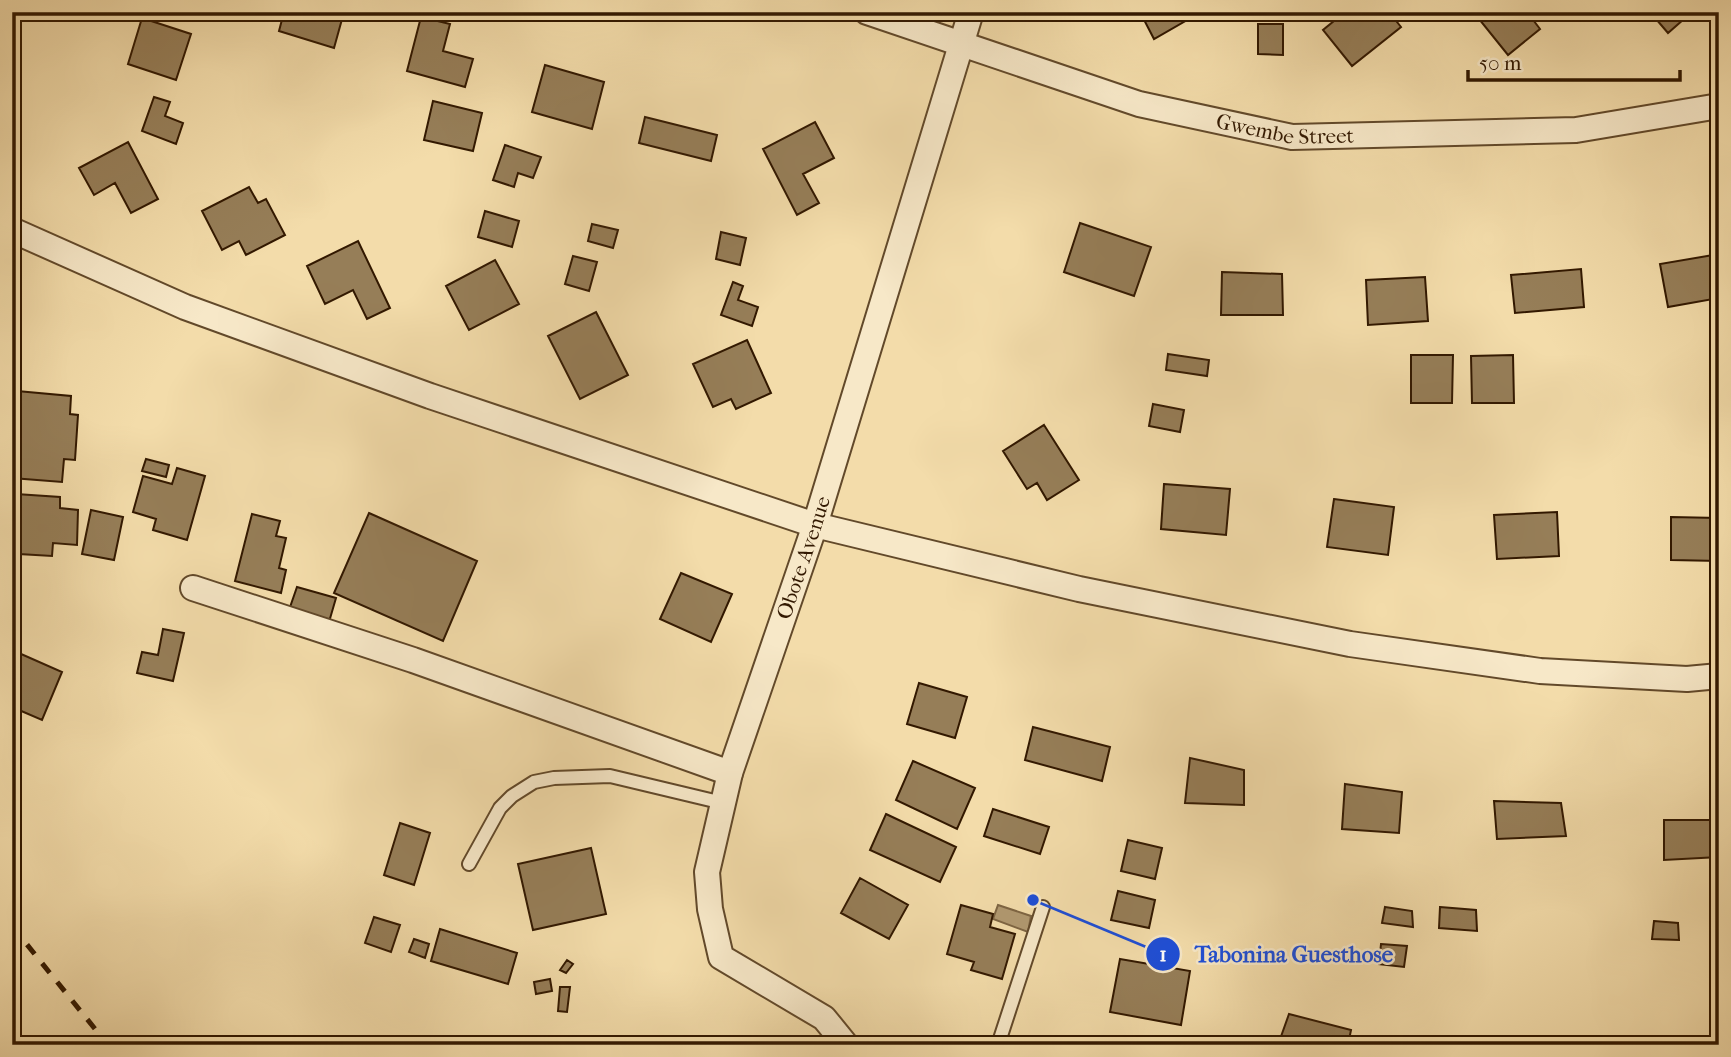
<svg xmlns="http://www.w3.org/2000/svg" width="1731" height="1057" font-family="'IM FELL French Canon',serif">
	<style>
		.water { fill: #b19970; stroke: #7e6543; stroke-width: 2 }
		.building { fill: #967e58; stroke: #321800; stroke-width: 2 }
		.lines { fill: none; stroke-linecap: round; stroke-linejoin: round }
		.service-casing { stroke: #62492a; stroke-width: 16 }
		.minor-casing { stroke: #62492a; stroke-width: 28 }
		.service { stroke: #f7e8c8; stroke-width: 12 }
		.minor { stroke: #f7e8c8; stroke-width: 24 }
		.rail { stroke: #321800; stroke-width: 5; stroke-dasharray: 12 12; stroke-linecap: butt }
		.labels { text-anchor: middle; stroke-width: 5; stroke-linejoin: round; paint-order: stroke }
		.street-label { font-size: 21px; fill: #321800; stroke: #f7e8c8 }
		.leader { fill: none; stroke: #1d4ed8; stroke-width: 2.5 }
		.callout-dot { fill: #1d4ed8; stroke: #f7e8c8; stroke-width: 2.5 }
		.mark-label { font-size: 21px; text-anchor: middle; font-weight: bold; fill: #fff }
		.callout-label { font-size: 23px; text-anchor: middle; font-weight: bold; fill: #1d4ed8; stroke: #f7e8c8; stroke-width: 5; stroke-linejoin: round; paint-order: stroke }
	</style>
	<rect width="100%" height="100%" fill="#f3dcaa"/>
	<filter id="stains"><feTurbulence type="fractalNoise" baseFrequency=".00286" numOctaves="4"/><feColorMatrix values="0 0 0 0 .2 0 0 0 0 .09 0 0 0 0 .02 0 0 0 .5 -.17"/></filter>
	<radialGradient id="worn" r=".72"><stop offset=".6" stop-color="#630" stop-opacity="0"/><stop offset="1" stop-color="#630" stop-opacity=".3"/></radialGradient>
	<path class="water" d="M 998,905 L 1031,916 L 1028,932 L 993,919 Z"/>
	<path class="building" d="M 284,12 L 344,12 L 334,48 L 279,31 Z
		M 1140,12 L 1201,12 L 1154,39 Z
		M 1345,12 L 1389,12 L 1401,27 L 1352,66 L 1323,30 Z
		M 1478,12 L 1527,12 L 1540,29 L 1508,55 L 1475,14 Z
		M 1650,12 L 1692,12 L 1668,33 Z
		M 421,17 L 450,24 L 443,51 L 473,59 L 465,87 L 407,71 Z
		M 142,18 L 191,34 L 176,80 L 128,64 Z
		M 1258,24 L 1283,24 L 1283,55 L 1258,54 Z
		M 545,65 L 604,82 L 592,129 L 532,112 Z
		M 154,97 L 170,102 L 165,116 L 183,123 L 176,144 L 142,131 Z
		M 433,101 L 482,113 L 473,151 L 424,140 Z
		M 645,117 L 717,135 L 711,161 L 639,143 Z
		M 815,122 L 834,158 L 803,174 L 819,203 L 797,215 L 763,149 Z
		M 128,142 L 158,199 L 131,213 L 115,183 L 94,195 L 79,168 Z
		M 505,145 L 541,157 L 533,178 L 518,173 L 514,187 L 493,180 Z
		M 249,187 L 258,203 L 266,199 L 285,235 L 246,255 L 239,241 L 222,250 L 202,211 Z
		M 485,211 L 519,221 L 512,247 L 478,237 Z
		M 1080,223 L 1151,247 L 1134,296 L 1064,272 Z
		M 592,224 L 618,230 L 613,248 L 588,241 Z
		M 721,232 L 746,238 L 740,265 L 716,259 Z
		M 358,241 L 390,308 L 367,319 L 353,290 L 325,304 L 307,266 Z
		M 1719,254 L 1719,298 L 1668,307 L 1660,264 Z
		M 573,256 L 597,262 L 589,291 L 565,284 Z
		M 495,260 L 519,304 L 469,330 L 446,286 Z
		M 1581,269 L 1584,307 L 1515,313 L 1511,275 Z
		M 1222,272 L 1282,274 L 1283,315 L 1221,315 Z
		M 1425,277 L 1428,321 L 1368,325 L 1366,280 Z
		M 733,282 L 743,286 L 738,300 L 758,307 L 752,326 L 721,315 Z
		M 596,312 L 628,375 L 580,399 L 548,336 Z
		M 747,340 L 771,393 L 736,409 L 731,399 L 713,407 L 693,364 Z
		M 1168,354 L 1209,360 L 1207,376 L 1166,370 Z
		M 1411,355 L 1453,355 L 1452,403 L 1411,403 Z
		M 1513,355 L 1514,403 L 1472,403 L 1471,356 Z
		M 17,391 L 71,396 L 70,414 L 78,415 L 75,460 L 64,459 L 62,482 L 12,478 L 12,418 L 15,418 Z
		M 1153,404 L 1184,410 L 1180,432 L 1149,426 Z
		M 1044,425 L 1079,480 L 1047,500 L 1037,483 L 1027,489 L 1003,451 Z
		M 1714,429 L 1719,429 L 1719,449 L 1715,449 Z
		M 146,459 L 169,465 L 166,477 L 142,471 Z
		M 177,468 L 205,476 L 187,540 L 153,530 L 156,519 L 133,512 L 143,476 L 172,484 Z
		M 1164,484 L 1230,489 L 1226,535 L 1161,529 Z
		M 16,494 L 60,497 L 60,508 L 78,510 L 77,545 L 53,543 L 52,556 L 19,554 L 20,541 L 12,541 L 12,502 L 15,503 Z
		M 1334,499 L 1394,507 L 1388,555 L 1327,547 Z
		M 91,510 L 123,517 L 114,560 L 82,554 Z
		M 1557,512 L 1559,556 L 1497,559 L 1494,515 Z
		M 369,513 L 477,561 L 443,641 L 334,593 Z
		M 252,514 L 280,521 L 276,536 L 286,538 L 279,568 L 286,570 L 281,593 L 235,581 Z
		M 1671,517 L 1719,518 L 1719,561 L 1671,560 Z
		M 681,573 L 732,594 L 711,642 L 660,619 Z
		M 297,587 L 336,598 L 329,622 L 289,610 Z
		M 163,629 L 184,633 L 173,681 L 137,673 L 142,652 L 158,655 Z
		M 12,650 L 62,672 L 42,720 L 12,707 Z
		M 919,683 L 967,697 L 955,738 L 907,724 Z
		M 1033,727 L 1110,747 L 1102,781 L 1025,760 Z
		M 1190,758 L 1244,770 L 1244,805 L 1185,803 Z
		M 913,761 L 975,788 L 957,829 L 896,800 Z
		M 1345,784 L 1402,792 L 1399,833 L 1342,829 Z
		M 1494,801 L 1561,803 L 1566,836 L 1497,839 Z
		M 993,809 L 1049,827 L 1040,854 L 984,836 Z
		M 886,814 L 956,847 L 940,882 L 870,850 Z
		M 1664,820 L 1719,820 L 1719,857 L 1664,860 Z
		M 400,823 L 430,833 L 414,885 L 384,875 Z
		M 1128,840 L 1162,848 L 1155,879 L 1121,871 Z
		M 591,848 L 606,914 L 533,930 L 518,864 Z
		M 860,878 L 908,905 L 889,939 L 841,913 Z
		M 1118,891 L 1155,900 L 1149,928 L 1111,920 Z
		M 961,905 L 993,914 L 990,927 L 1015,934 L 1002,979 L 971,970 L 974,962 L 947,954 Z
		M 1385,907 L 1412,911 L 1413,927 L 1382,923 Z
		M 1440,907 L 1476,910 L 1477,931 L 1439,928 Z
		M 374,917 L 400,925 L 391,952 L 365,943 Z
		M 1654,921 L 1678,923 L 1679,940 L 1652,939 Z
		M 440,929 L 517,953 L 508,984 L 431,961 Z
		M 414,939 L 429,944 L 425,958 L 409,952 Z
		M 1381,944 L 1407,946 L 1404,967 L 1379,964 Z
		M 1120,959 L 1190,971 L 1181,1025 L 1110,1012 Z
		M 567,960 L 573,964 L 566,973 L 560,970 Z
		M 550,979 L 552,991 L 536,994 L 534,982 Z
		M 560,987 L 570,987 L 567,1012 L 558,1011 Z
		M 1289,1014 L 1351,1030 L 1348,1045 L 1278,1045 Z"/>
	<g class="lines">
		<defs>
			<path id="service" d="M 469,864 L 500,808 L 512,796 L 534,782 L 554,778 L 610,776 L 723,803
				M 998,1045 L 1043,907"/>
			<g id="minor">
				<path id="s1" d="M 867,12 L 1139,104 L 1292,137 L 1576,130 L 1719,106"/>
				<path d="M 12,230 L 185,307 L 430,396 L 815,525 L 1079,589 L 1350,644 L 1540,671 L 1687,679 L 1719,676"/>
				<path d="M 193,588 L 413,660 L 730,773"/>
				<path id="s2" d="M 846,1045 L 824,1018 L 721,957 L 710,909 L 707,872 L 730,773 L 815,525 L 971,12"/>
			</g>
		</defs>
		<use href="#service" class="service-casing"/>
		<use href="#minor" class="minor-casing"/>
		<use href="#service" class="service"/>
		<use href="#minor" class="minor"/>
		<path class="rail" d="M 12,926 L 108,1045"/>
	</g>
	<g class="labels">
		<g class="street-label">
			<text dy="7" stroke="none"><textPath href="#s1" startOffset="436">Gwembe Street</textPath></text>
			<text dy="7" stroke="none"><textPath href="#s2" startOffset="570">Obote Avenue</textPath></text>
		</g>
	</g>
	<path class="leader" d="M1033 900L1163 954"/>
	<g class="callout-dot">
		<circle cx="1033" cy="900" r="7"/>
		<circle cx="1163" cy="954" r="18"/>
	</g>
	<g class="mark-label">
		<text x="1163" y="961">1</text>
	</g>
	<g class="callout-label">
		<text x="1294" y="962">Tabonina Guesthose</text>
	</g>
	<rect width="1731" height="1057" fill="none" stroke="#f3dcaa" stroke-width="42"/>
	<rect x="14" y="14" width="1703" height="1029" fill="none" stroke="#321800" stroke-width="3.5"/>
	<rect x="21" y="21" width="1689" height="1015" fill="none" stroke="#321800" stroke-width="2"/>
	<path d="M1468 70v10h212v-10" fill="none" stroke="#321800" stroke-width="3.5"/>
	<text x="1479" y="70" font-size="21" fill="#321800" stroke="#f7e8c8" stroke-width="5" paint-order="stroke">50 m</text>
	<rect width="100%" height="100%" filter="url(#stains)"/>
	<rect width="100%" height="100%" fill="url(#worn)"/>
</svg>
